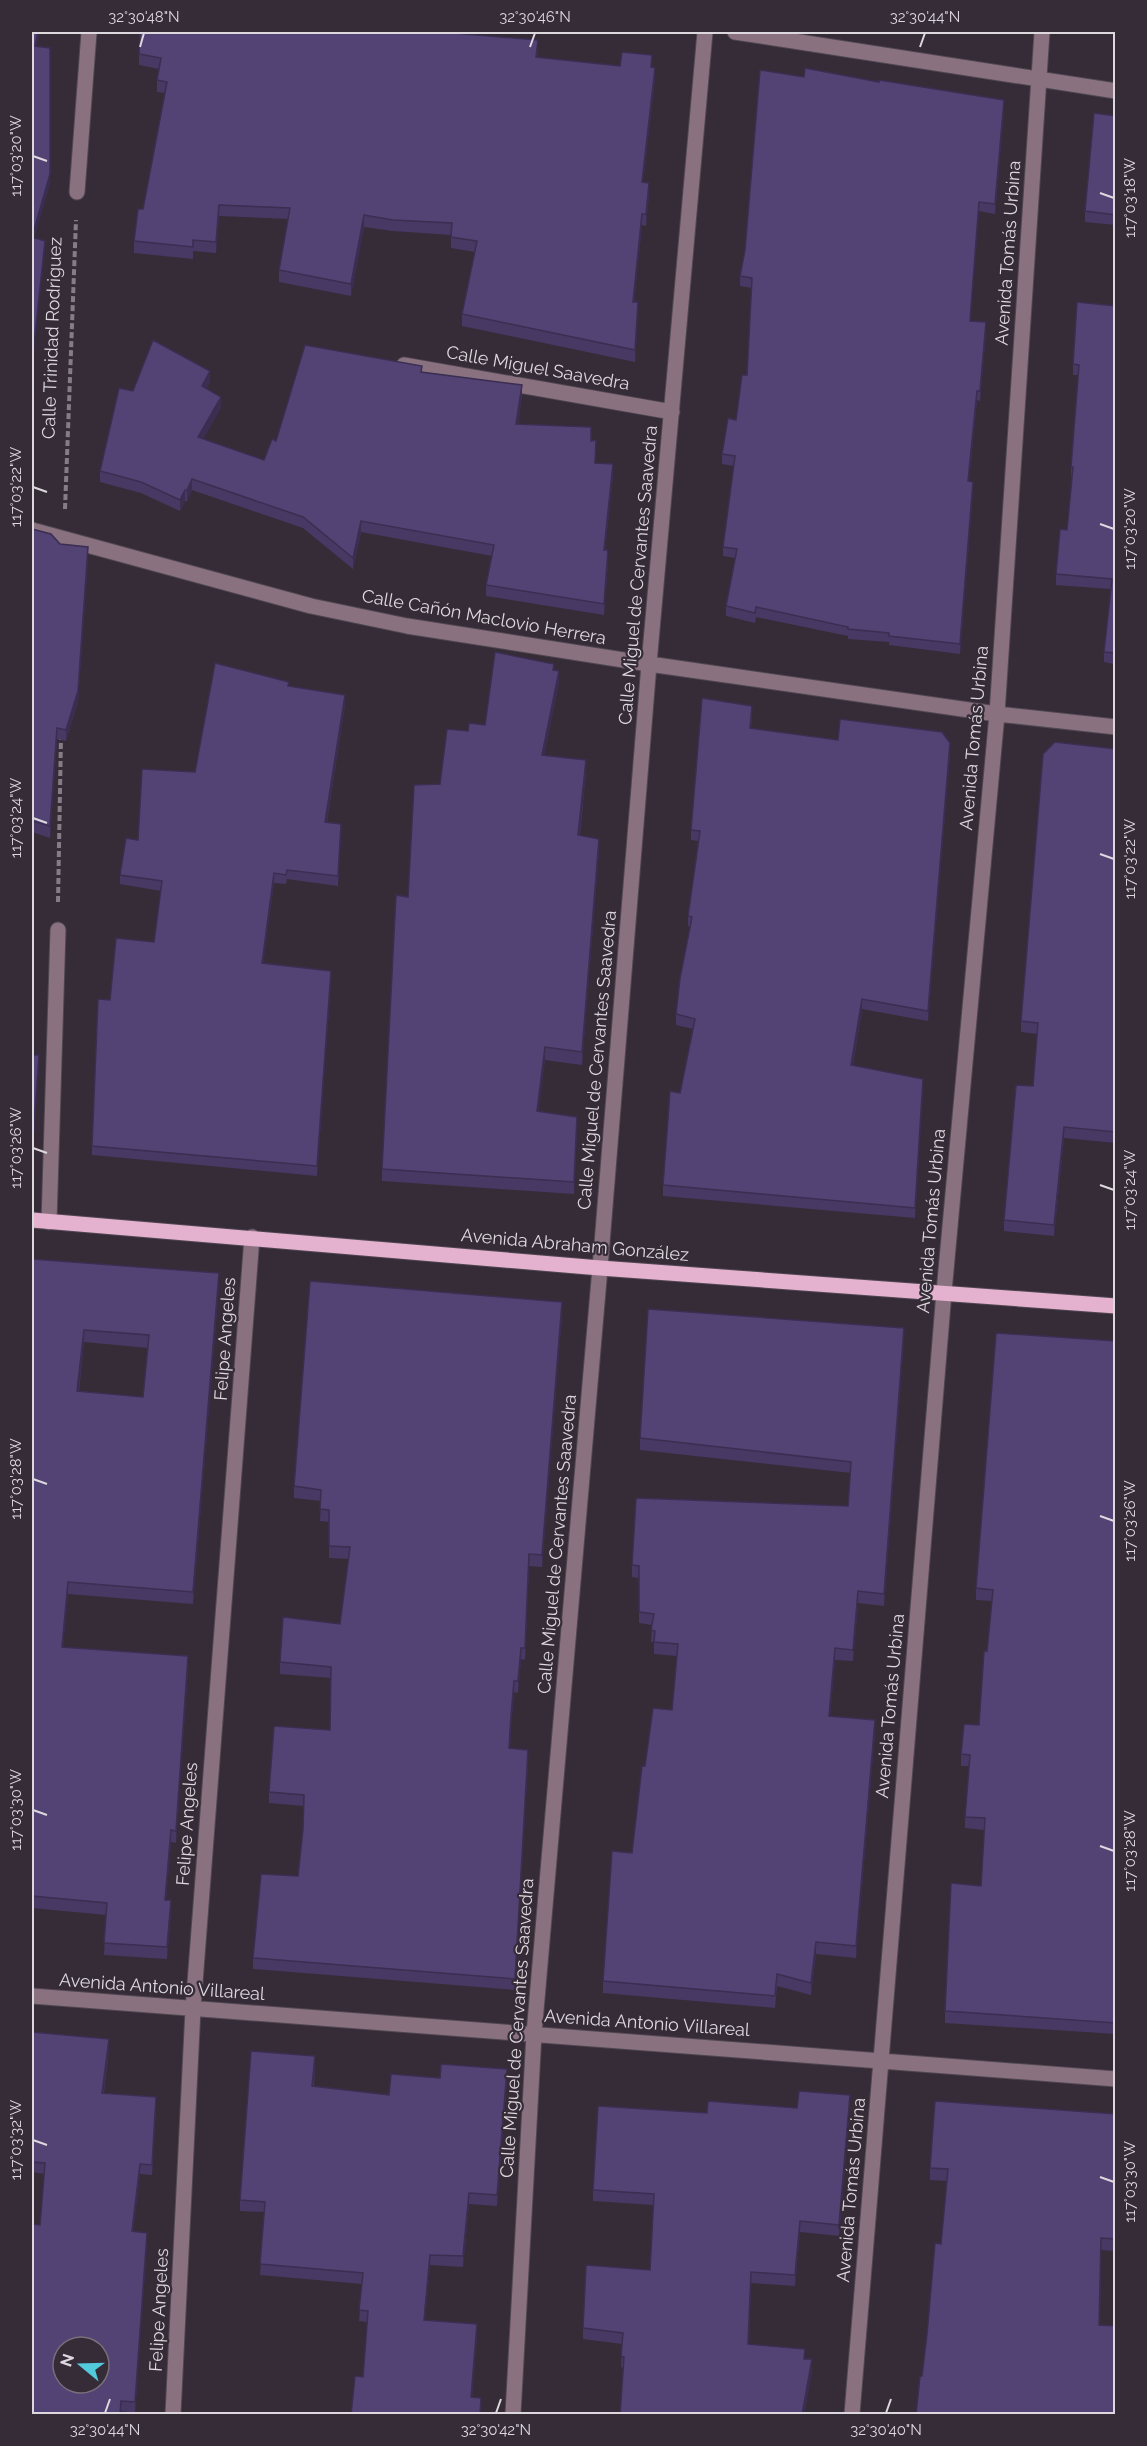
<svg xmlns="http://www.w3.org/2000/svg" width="1147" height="2446" font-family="Raleway,sans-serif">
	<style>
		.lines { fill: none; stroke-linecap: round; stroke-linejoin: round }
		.minor-casing { stroke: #504752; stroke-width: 17 }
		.major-casing { stroke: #504752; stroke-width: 17 }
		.path { stroke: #857d86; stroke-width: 4; stroke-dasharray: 6 3; stroke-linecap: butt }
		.minor { stroke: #8a7180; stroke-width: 15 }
		.major { stroke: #e4b1cf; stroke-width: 15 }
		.wall { fill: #473964; fill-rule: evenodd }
		.shaded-wall { fill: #3a2e51 }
		.building { fill: #534274; stroke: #3a2e51; stroke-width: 1.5; fill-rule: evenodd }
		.ticks { fill: none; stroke: #ddd7de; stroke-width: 2 }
		.labels { text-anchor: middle; stroke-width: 4.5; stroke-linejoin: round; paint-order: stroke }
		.street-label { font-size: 18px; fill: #ddd7de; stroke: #352c37 }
		.neatline { fill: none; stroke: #ddd7de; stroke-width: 2 }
		.ticks-label { font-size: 15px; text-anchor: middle; fill: #ddd7de }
	</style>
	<rect width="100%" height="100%" fill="#352c37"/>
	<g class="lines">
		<defs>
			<path id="minor" d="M 735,32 L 1116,91
				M 77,192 L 89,32
				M 404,365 L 672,412
				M 32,530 L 311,606 L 407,626 L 649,664 L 997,714 L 1116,727
				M 49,1222 L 58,930
				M 32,1996 L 1116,2079
				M 173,2414 L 193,2009 L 252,1237
				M 513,2414 L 534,2034 L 600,1268 L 649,664 L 705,32
				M 852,2414 L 944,1292 L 997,714 L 1042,32"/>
			<path id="major" d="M 32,1220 L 600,1268 L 1116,1306"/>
		</defs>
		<use href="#minor" class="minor-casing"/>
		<use href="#major" class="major-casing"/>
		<path class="path" d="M 65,509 L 76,220
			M 58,902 L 61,736"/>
		<use href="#minor" class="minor"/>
		<use href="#major" class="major"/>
	</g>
	<path class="wall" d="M 538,51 L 537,57 L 620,66 L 652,67 L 655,79 L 643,182 L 649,194 L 646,226 L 642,225 L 634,302 L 638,314 L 635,362 L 462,326 L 462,314 L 475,252 L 451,248 L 451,235 L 393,231 L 364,227 L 351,296 L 279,282 L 279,270 L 288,219 L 219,216 L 216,253 L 193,251 L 193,259 L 134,253 L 134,241 L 143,209 L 165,93 L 157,92 L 157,80 L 159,69 L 139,65 L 139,54 Z
		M 1004,110 L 995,214 L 979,211 L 970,321 L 986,332 L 980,401 L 977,400 L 969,481 L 973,491 L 960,654 L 889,645 L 889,642 L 848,639 L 848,636 L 756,617 L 755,623 L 726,616 L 726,606 L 735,558 L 723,556 L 723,547 L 734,466 L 722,464 L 722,454 L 736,420 L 747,375 L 752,288 L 740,286 L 740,276 Z
		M 1116,116 L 1116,225 L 1085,222 L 1085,211 Z
		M 1116,306 L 1116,675 L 1114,675 L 1114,664 L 1104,662 L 1104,652 L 1111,589 L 1056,585 L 1056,574 L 1067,530 L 1072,477 L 1071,477 L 1071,467 L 1078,375 L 1073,375 L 1073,364 Z
		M 422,372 L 522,396 L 518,424 L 591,441 L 595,463 L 613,475 L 605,550 L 608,561 L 604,615 L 486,596 L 486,585 L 492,556 L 361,532 L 353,569 L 303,528 L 192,490 L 187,501 L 185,501 L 180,511 L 141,493 L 100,482 L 100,471 L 133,391 L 210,382 L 206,389 L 221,408 L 203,439 L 264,460 L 276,441 Z
		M 32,529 L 88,558 L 78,702 L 66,741 L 57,739 L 50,838 L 32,832 Z
		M 554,670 L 559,683 L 544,755 L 586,772 L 580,835 L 599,851 L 582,1065 L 545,1060 L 538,1112 L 577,1129 L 574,1194 L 382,1181 L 382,1169 L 408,897 L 440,784 L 468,731 L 485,725 Z
		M 289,686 L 345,705 L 327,822 L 341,834 L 338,886 L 287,879 L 286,884 L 274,883 L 263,963 L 331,980 L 317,1176 L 92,1155 L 92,1146 L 110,1000 L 154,942 L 161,891 L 120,884 L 120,875 L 138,840 L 195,772 Z
		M 752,716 L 751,728 L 838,740 L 950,753 L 928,1021 L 862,1009 L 853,1065 L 923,1089 L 915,1218 L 663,1196 L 663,1185 L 693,1029 L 676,1025 L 676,1014 L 690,927 L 688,926 L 688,916 L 698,841 L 691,840 L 691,830 Z
		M 1116,749 L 1116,1143 L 1064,1138 L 1054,1236 L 1004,1231 L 1004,1220 L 1033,1086 L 1037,1034 L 1021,1032 L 1021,1021 Z
		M 32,1055 L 39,1065 L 33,1148 L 32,1148 Z
		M 32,1259 L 219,1286 L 193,1604 L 68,1594 L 63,1647 L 188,1668 L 176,1843 L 171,1842 L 166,1900 L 171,1912 L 167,1959 L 104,1955 L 106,1915 L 32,1908 ZM 84,1342 L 148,1348 L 143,1397 L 79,1391 Z
		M 562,1314 L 542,1567 L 529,1566 L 525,1660 L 521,1659 L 518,1693 L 514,1692 L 511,1727 L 510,1748 L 528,1762 L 515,1990 L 253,1969 L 253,1958 L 298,1876 L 303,1829 L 304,1806 L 269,1803 L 269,1792 L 330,1730 L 331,1678 L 280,1674 L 280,1662 L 340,1624 L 349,1559 L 329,1558 L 329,1522 L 320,1521 L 321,1501 L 294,1498 L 294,1486 Z
		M 904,1339 L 884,1606 L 858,1603 L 853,1661 L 835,1660 L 830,1716 L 875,1732 L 856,1958 L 816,1954 L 811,1995 L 777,1986 L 775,2008 L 603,1993 L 603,1981 L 632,1853 L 645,1766 L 672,1710 L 677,1656 L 654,1654 L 654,1642 L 651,1642 L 652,1625 L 639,1623 L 639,1578 L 632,1577 L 632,1565 L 848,1506 L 851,1473 L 640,1450 L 640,1438 Z
		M 1116,1341 L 1116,2034 L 945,2023 L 945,2011 L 981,1886 L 984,1830 L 965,1828 L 965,1817 L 969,1766 L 961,1766 L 961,1754 L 979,1725 L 992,1601 L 976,1600 L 976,1588 Z
		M 32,2032 L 109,2049 L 104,2093 L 156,2107 L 152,2175 L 140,2174 L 133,2232 L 147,2243 L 135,2413 L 121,2411 L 40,2225 L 44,2174 L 32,2172 Z
		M 315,2067 L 314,2086 L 389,2095 L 440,2078 L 507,2080 L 497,2206 L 469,2204 L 463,2267 L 430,2265 L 425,2320 L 477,2334 L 472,2398 L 481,2415 L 363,2377 L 367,2322 L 359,2321 L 362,2284 L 260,2275 L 264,2212 L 240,2211 L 240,2200 Z
		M 850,2106 L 839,2236 L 800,2232 L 795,2286 L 751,2283 L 749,2344 L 805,2359 L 812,2371 L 804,2415 L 620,2415 L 624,2368 L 621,2367 L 622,2344 L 583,2339 L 583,2328 L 650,2270 L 653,2205 L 593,2201 L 593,2190 L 707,2113 Z
		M 1116,2114 L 1116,2251 L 1101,2250 L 1100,2325 L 922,2376 L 941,2244 L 947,2181 L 930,2180 L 930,2168 Z"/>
	<path class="shaded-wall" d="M 38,32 L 40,32 L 35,56 L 35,46 Z
		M 655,68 L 655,79 L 642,193 L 642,182 Z
		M 1004,100 L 1004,110 L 995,214 L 995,204 Z
		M 50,174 L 50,184 L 32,247 L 32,237 Z
		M 649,183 L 649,194 L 646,226 L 646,214 Z
		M 979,202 L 979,211 L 970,330 L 970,321 Z
		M 219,205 L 219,216 L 216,253 L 216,242 Z
		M 642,214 L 642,225 L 633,313 L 633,302 Z
		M 364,215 L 364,227 L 351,296 L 351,284 Z
		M 45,241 L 45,251 L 32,373 L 32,363 Z
		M 638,302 L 638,314 L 635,362 L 635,350 Z
		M 986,322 L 986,332 L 980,401 L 980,391 Z
		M 210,371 L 210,382 L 202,397 L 202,386 Z
		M 522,385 L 522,396 L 516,435 L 516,424 Z
		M 977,391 L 977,400 L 968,491 L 968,481 Z
		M 221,397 L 221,408 L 198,448 L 198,437 Z
		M 613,464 L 613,475 L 604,561 L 604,550 Z
		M 192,479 L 192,490 L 187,501 L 187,490 Z
		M 973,482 L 973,491 L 960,654 L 960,644 Z
		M 185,490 L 185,501 L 180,511 L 180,500 Z
		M 361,521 L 361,532 L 353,569 L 353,558 Z
		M 88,547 L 88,558 L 78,702 L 66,741 L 66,730 Z
		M 608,550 L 608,561 L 604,615 L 604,604 Z
		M 559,671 L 559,683 L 542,767 L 542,755 Z
		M 345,695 L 345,705 L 325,832 L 325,822 Z
		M 57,728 L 57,739 L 50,838 L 50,826 Z
		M 950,743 L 950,753 L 928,1021 L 928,1011 Z
		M 586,760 L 586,772 L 578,847 L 578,835 Z
		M 341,824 L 341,834 L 338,886 L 338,876 Z
		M 599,839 L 599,851 L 582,1065 L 582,1052 Z
		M 274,873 L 274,883 L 262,972 L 262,963 Z
		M 331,971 L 331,980 L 317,1176 L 317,1166 Z
		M 862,999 L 862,1009 L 851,1075 L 851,1065 Z
		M 545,1047 L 545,1060 L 537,1124 L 537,1111 Z
		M 39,1055 L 39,1065 L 33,1148 L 33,1138 Z
		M 923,1079 L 923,1089 L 915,1218 L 915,1208 Z
		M 577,1117 L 577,1129 L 574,1194 L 574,1182 Z
		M 1064,1127 L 1064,1138 L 1054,1236 L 1054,1225 Z
		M 219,1273 L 219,1286 L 193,1604 L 193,1592 Z
		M 562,1302 L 562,1314 L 542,1567 L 542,1555 Z
		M 904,1328 L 904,1339 L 884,1606 L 884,1594 Z
		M 84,1330 L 84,1342 L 77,1403 L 77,1391 Z
		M 68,1582 L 68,1594 L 62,1659 L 62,1647 Z
		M 858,1591 L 858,1603 L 853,1661 L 853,1650 Z
		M 521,1648 L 521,1659 L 518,1693 L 518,1681 Z
		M 835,1648 L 835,1660 L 829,1728 L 829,1716 Z
		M 188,1656 L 188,1668 L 176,1843 L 176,1831 Z
		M 514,1681 L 514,1692 L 509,1760 L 509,1748 Z
		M 875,1720 L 875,1732 L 856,1958 L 856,1946 Z
		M 528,1750 L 528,1762 L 515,1990 L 515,1979 Z
		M 171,1830 L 171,1842 L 165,1912 L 165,1900 Z
		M 171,1900 L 171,1912 L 167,1959 L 167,1947 Z
		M 816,1942 L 816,1954 L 811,1995 L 811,1983 Z
		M 109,2039 L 109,2049 L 102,2103 L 102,2093 Z
		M 315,2056 L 315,2067 L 312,2097 L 312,2086 Z
		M 507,2069 L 507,2080 L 497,2206 L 497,2195 Z
		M 850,2095 L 850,2106 L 839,2236 L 839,2225 Z
		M 140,2164 L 140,2174 L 132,2242 L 132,2231 Z
		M 469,2193 L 469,2204 L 463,2267 L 463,2256 Z
		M 800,2221 L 800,2232 L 795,2286 L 795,2275 Z
		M 147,2233 L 147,2243 L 135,2413 L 135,2402 Z
		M 430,2255 L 430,2265 L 424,2331 L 424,2320 Z
		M 477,2324 L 477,2334 L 471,2408 L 471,2397 Z
		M 812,2359 L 812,2371 L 804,2415 L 802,2415 Z"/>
	<path class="building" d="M 32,32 L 38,32 L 35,46 L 50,48 L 50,174 L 32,237 L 45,241 L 32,363 Z
		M 140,32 L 442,32 L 538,40 L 536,57 L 620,66 L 622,52 L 652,55 L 651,67 L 655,68 L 642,182 L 649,183 L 646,214 L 642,214 L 633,302 L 638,302 L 635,350 L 462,314 L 477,241 L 451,237 L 452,223 L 393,220 L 364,215 L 351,284 L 279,270 L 290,208 L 219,205 L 216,242 L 193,240 L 193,247 L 134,241 L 138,209 L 143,209 L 167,82 L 157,80 L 161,58 L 139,54 Z
		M 805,68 L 879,82 L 879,80 L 1004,100 L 995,204 L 979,202 L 970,321 L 986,322 L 980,391 L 977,391 L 968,481 L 973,482 L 960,644 L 889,636 L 889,633 L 848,629 L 848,627 L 756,607 L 755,613 L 726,606 L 737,549 L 723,547 L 735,456 L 722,454 L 728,418 L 736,420 L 742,375 L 747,375 L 752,278 L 740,276 L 745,250 L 760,70 L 804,77 Z
		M 1094,113 L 1116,116 L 1116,215 L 1085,211 Z
		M 1077,302 L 1116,306 L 1116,664 L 1114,664 L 1115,653 L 1104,652 L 1112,579 L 1056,574 L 1060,529 L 1067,530 L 1073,467 L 1071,467 L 1079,365 L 1073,364 Z
		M 153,340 L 210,371 L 202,386 L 221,397 L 198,437 L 264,460 L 272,439 L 276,441 L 305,345 L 422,366 L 421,372 L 522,385 L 516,424 L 591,427 L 591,441 L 596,440 L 595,463 L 613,464 L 604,550 L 608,550 L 604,604 L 486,585 L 494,545 L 361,521 L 353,558 L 303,517 L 192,479 L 187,490 L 185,490 L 180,500 L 141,482 L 100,471 L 119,388 L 133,391 Z
		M 32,529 L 51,534 L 60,544 L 88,547 L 78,691 L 66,730 L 57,728 L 50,826 L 32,821 Z
		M 495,652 L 554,664 L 553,670 L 559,671 L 542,755 L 586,760 L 578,835 L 599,839 L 582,1052 L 545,1047 L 537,1111 L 577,1117 L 574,1182 L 382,1169 L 396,895 L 408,897 L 414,785 L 440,784 L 447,729 L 468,731 L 469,723 L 485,725 Z
		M 215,663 L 289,682 L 288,686 L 345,695 L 325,822 L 341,824 L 338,876 L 287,870 L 286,875 L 274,873 L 262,963 L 331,971 L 317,1166 L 92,1146 L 98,999 L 110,1000 L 116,938 L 154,942 L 162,881 L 120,875 L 126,838 L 138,840 L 142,769 L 195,772 Z
		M 702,698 L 752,706 L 750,728 L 838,740 L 840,719 L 942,732 L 950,743 L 928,1011 L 862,999 L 851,1065 L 923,1079 L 915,1208 L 663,1185 L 670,1091 L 680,1093 L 695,1019 L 676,1014 L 680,978 L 692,917 L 688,916 L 700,831 L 691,830 Z
		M 1055,742 L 1116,749 L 1116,1132 L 1064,1127 L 1054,1225 L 1004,1220 L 1016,1085 L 1033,1086 L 1038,1023 L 1021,1021 L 1043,754 Z
		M 32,1055 L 39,1055 L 33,1138 L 32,1138 Z
		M 32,1259 L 219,1273 L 193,1592 L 68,1582 L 62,1647 L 188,1656 L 176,1831 L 171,1830 L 165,1900 L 171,1900 L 167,1947 L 104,1943 L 107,1903 L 32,1896 ZM 84,1330 L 149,1335 L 143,1397 L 77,1391 Z
		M 310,1281 L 562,1302 L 542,1555 L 529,1554 L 525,1648 L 521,1648 L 518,1681 L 514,1681 L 511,1716 L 509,1748 L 528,1750 L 515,1979 L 253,1958 L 261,1874 L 298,1876 L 303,1829 L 304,1795 L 269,1792 L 274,1726 L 330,1730 L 331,1667 L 280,1662 L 283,1617 L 340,1624 L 350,1547 L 329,1546 L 329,1510 L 320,1509 L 321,1490 L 294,1486 Z
		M 648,1309 L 904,1328 L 884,1594 L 858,1591 L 853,1650 L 835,1648 L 829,1716 L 875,1720 L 856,1946 L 816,1942 L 811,1983 L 777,1974 L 775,1996 L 603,1981 L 612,1851 L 632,1853 L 642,1766 L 645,1766 L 653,1708 L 672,1710 L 678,1644 L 654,1642 L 655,1631 L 651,1630 L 654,1614 L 639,1612 L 639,1566 L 632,1565 L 636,1498 L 848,1506 L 851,1462 L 640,1438 Z
		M 996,1333 L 1116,1341 L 1116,2023 L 945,2011 L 951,1883 L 981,1886 L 985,1818 L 965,1817 L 970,1755 L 961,1754 L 964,1724 L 979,1725 L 984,1651 L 987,1651 L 993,1590 L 976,1588 Z
		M 32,2032 L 109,2039 L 102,2093 L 156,2097 L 152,2165 L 140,2164 L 132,2231 L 147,2233 L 135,2402 L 121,2401 L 120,2415 L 32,2415 L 32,2224 L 40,2225 L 45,2163 L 32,2162 ZM 63,2347 L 99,2347 L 99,2383 L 63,2383 Z
		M 251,2051 L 315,2056 L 312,2086 L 389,2095 L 391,2074 L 440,2078 L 441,2064 L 507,2069 L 497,2195 L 469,2193 L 463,2256 L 430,2255 L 424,2320 L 477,2324 L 471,2397 L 481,2398 L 480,2415 L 351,2415 L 355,2376 L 363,2377 L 368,2311 L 359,2310 L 363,2273 L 260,2264 L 265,2202 L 240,2200 Z
		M 799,2091 L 850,2095 L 839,2225 L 800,2221 L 795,2275 L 751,2272 L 748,2344 L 805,2349 L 804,2359 L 812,2359 L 802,2415 L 620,2415 L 624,2357 L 621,2356 L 623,2333 L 583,2328 L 586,2265 L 650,2270 L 654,2194 L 593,2190 L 598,2106 L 707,2113 L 708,2101 L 797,2108 Z
		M 935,2101 L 1116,2114 L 1116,2239 L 1101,2238 L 1099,2325 L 1116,2326 L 1116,2415 L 916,2415 L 920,2376 L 922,2376 L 927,2334 L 935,2243 L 941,2244 L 948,2169 L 930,2168 Z"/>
	<path class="ticks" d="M 140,47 L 144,33M 530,47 L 535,33M 920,47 L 925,33M 33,156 L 47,161M 1100,193 L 1114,198M 33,487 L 47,492M 1100,524 L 1114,529M 33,818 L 47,823M 1100,854 L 1114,859M 33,1148 L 47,1153M 1100,1185 L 1114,1190M 33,1479 L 47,1484M 1100,1516 L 1114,1521M 33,1810 L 47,1815M 1100,1846 L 1114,1851M 33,2140 L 47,2145M 1100,2177 L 1114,2182M 105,2413 L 110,2399M 496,2413 L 501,2399M 886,2413 L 891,2399"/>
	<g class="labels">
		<g class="street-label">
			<text transform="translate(1008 253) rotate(-86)" y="6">Avenida Tomás Urbina</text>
			<text transform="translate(52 338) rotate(-88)" y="6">Calle Trinidad Rodriguez</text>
			<text transform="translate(538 368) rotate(10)" y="6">Calle Miguel Saavedra</text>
			<text transform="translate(638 575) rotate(-85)" y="6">Calle Miguel de Cervantes Saavedra</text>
			<text transform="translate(484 617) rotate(10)" y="6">Calle Cañón Maclovio Herrera</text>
			<text transform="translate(974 738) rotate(-85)" y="6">Avenida Tomás Urbina</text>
			<text transform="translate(597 1060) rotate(-85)" y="6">Calle Miguel de Cervantes Saavedra</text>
			<text transform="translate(931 1221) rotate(-85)" y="6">Avenida Tomás Urbina</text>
			<text transform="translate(575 1245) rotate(5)" y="6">Avenida Abraham González</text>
			<text transform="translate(225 1339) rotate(-86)" y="6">Felipe Angeles</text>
			<text transform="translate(557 1544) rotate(-85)" y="6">Calle Miguel de Cervantes Saavedra</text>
			<text transform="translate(890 1706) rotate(-85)" y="6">Avenida Tomás Urbina</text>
			<text transform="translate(187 1824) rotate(-86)" y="6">Felipe Angeles</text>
			<text transform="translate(162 1987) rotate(4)" y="6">Avenida Antonio Villareal</text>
			<text transform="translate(647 2023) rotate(4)" y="6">Avenida Antonio Villareal</text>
			<text transform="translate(517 2028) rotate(-86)" y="6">Calle Miguel de Cervantes Saavedra</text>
			<text transform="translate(851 2190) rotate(-85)" y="6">Avenida Tomás Urbina</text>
			<text transform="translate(159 2310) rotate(-87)" y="6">Felipe Angeles</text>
		</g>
	</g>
	<rect width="1147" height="2446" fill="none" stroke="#352c37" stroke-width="66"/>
	<g transform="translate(81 2365) rotate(289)"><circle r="28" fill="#352c37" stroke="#78707a" stroke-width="1.5"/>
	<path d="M0-4.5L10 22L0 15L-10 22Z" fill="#53cadc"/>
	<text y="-9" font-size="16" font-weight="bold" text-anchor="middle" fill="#ddd7de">N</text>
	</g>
	<rect x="33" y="33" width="1081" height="2380" class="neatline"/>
	<g class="ticks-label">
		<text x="144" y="22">32°30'48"N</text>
		<text x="535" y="22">32°30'46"N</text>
		<text x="925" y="22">32°30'44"N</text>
		<text transform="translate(16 156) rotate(-90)" y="5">117°03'20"W</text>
		<text transform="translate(1130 198) rotate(-90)" y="5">117°03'18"W</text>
		<text transform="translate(16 487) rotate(-90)" y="5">117°03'22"W</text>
		<text transform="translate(1130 529) rotate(-90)" y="5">117°03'20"W</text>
		<text transform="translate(16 818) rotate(-90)" y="5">117°03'24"W</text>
		<text transform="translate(1130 859) rotate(-90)" y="5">117°03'22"W</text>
		<text transform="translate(16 1148) rotate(-90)" y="5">117°03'26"W</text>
		<text transform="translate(1130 1190) rotate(-90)" y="5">117°03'24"W</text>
		<text transform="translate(16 1479) rotate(-90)" y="5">117°03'28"W</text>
		<text transform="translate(1130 1521) rotate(-90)" y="5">117°03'26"W</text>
		<text transform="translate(16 1810) rotate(-90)" y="5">117°03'30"W</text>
		<text transform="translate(1130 1851) rotate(-90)" y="5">117°03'28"W</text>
		<text transform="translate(16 2140) rotate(-90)" y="5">117°03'32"W</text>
		<text transform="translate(1130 2182) rotate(-90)" y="5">117°03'30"W</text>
		<text x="105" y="2435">32°30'44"N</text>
		<text x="496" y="2435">32°30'42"N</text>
		<text x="886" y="2435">32°30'40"N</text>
	</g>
</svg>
